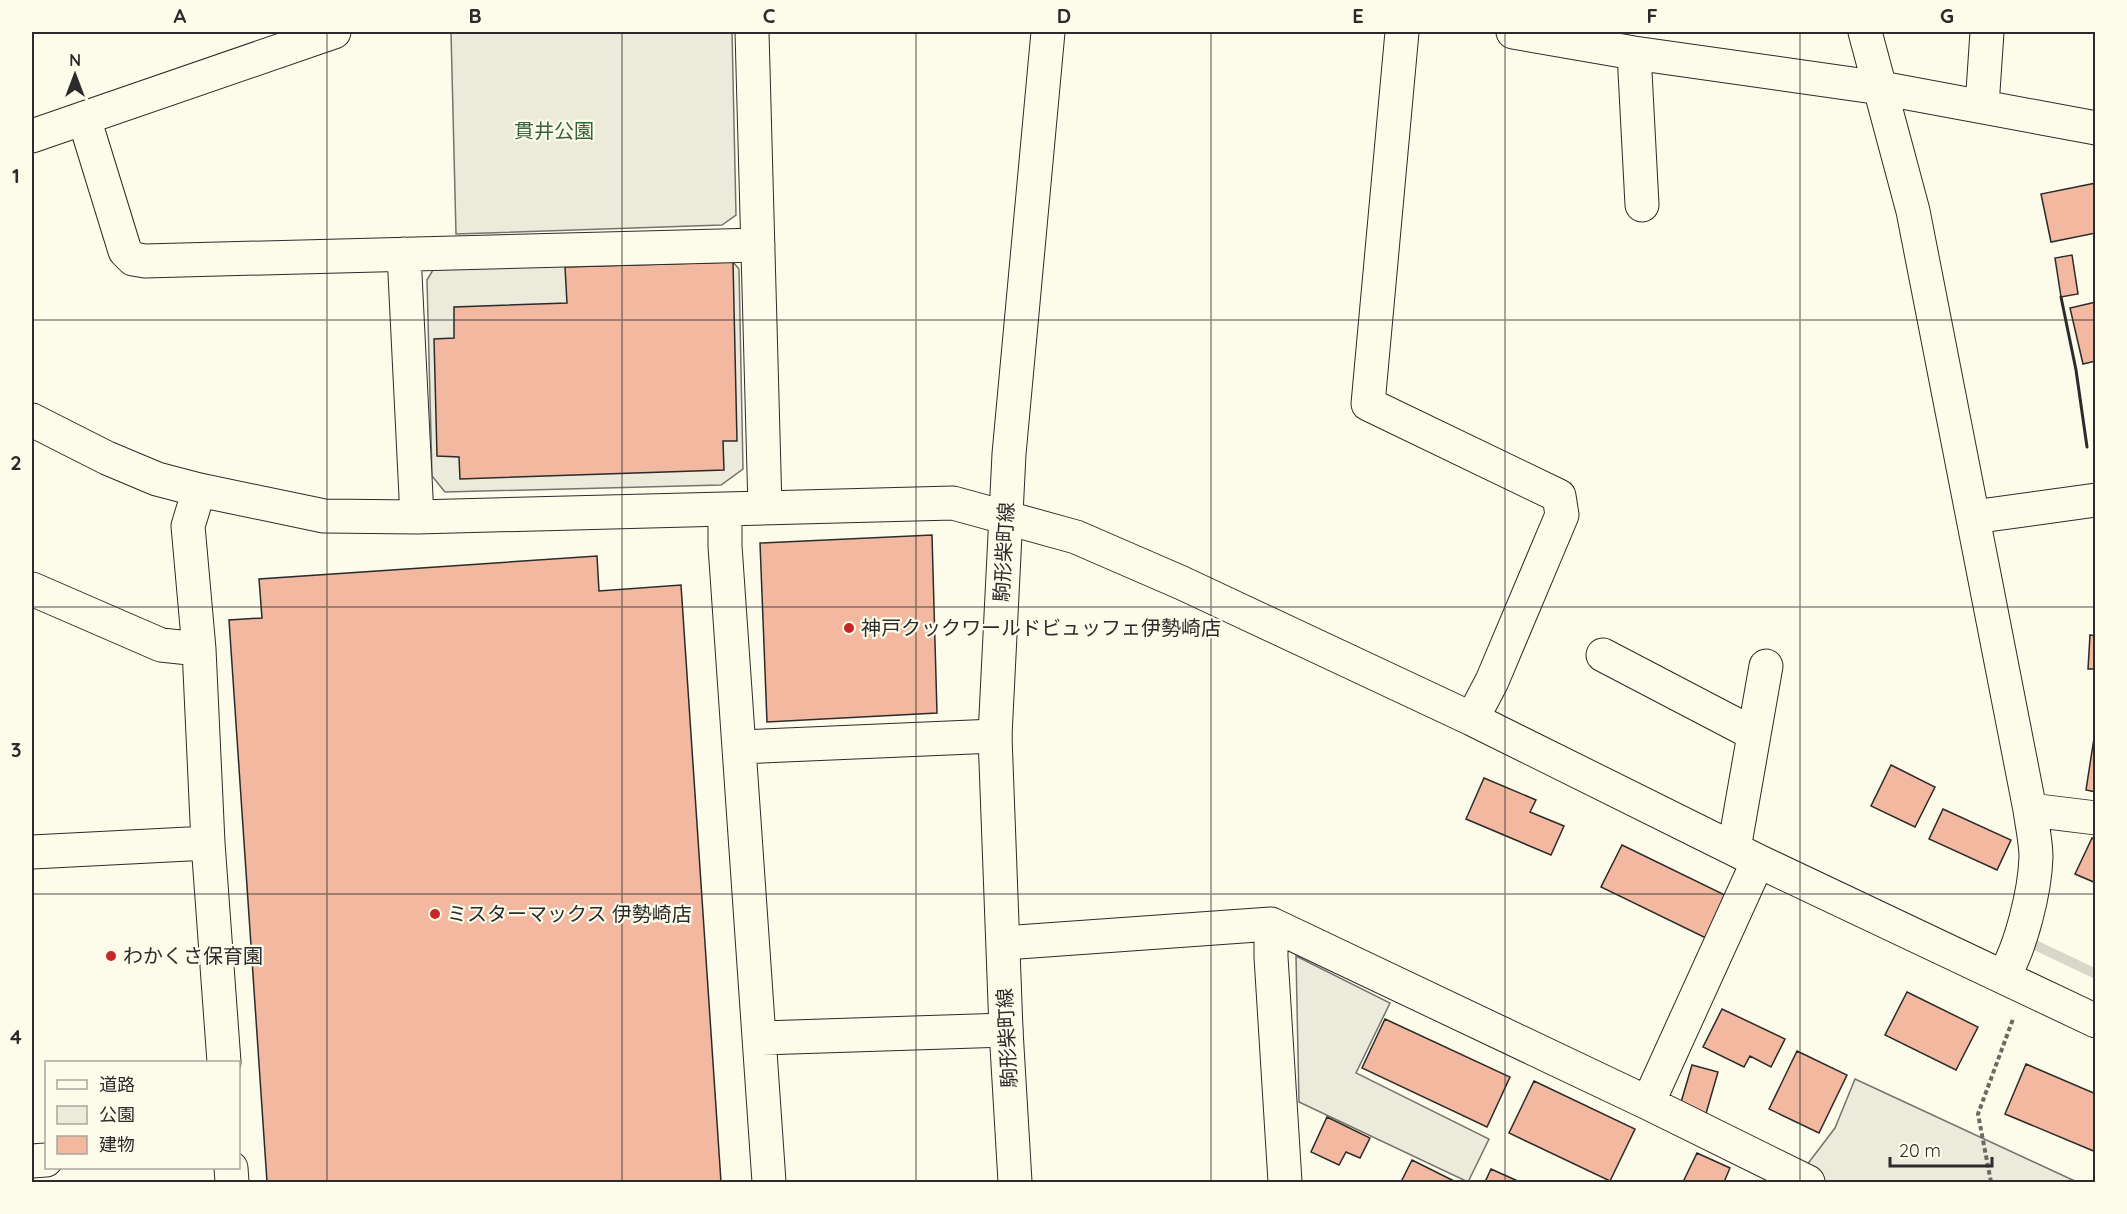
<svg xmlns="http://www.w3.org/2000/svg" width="2127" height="1214" font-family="Quicksand,'Noto Sans JP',sans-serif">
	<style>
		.green { fill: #ecebdb; stroke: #74746e; stroke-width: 1.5 }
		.parking { fill: #eceadb; stroke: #74746e; stroke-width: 1.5 }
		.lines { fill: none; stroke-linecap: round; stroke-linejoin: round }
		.stream { stroke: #d8d7c9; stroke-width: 10 }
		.building { fill: #f2b8a0; stroke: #2b2b2b; stroke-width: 1.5 }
		.minor-casing { stroke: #2b2b2b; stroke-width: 35 }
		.major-casing { stroke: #2b2b2b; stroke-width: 35 }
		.path { stroke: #6a6964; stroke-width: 4; stroke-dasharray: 4.5 3; stroke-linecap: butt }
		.minor { stroke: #fdfbea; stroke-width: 33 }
		.major { stroke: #fdfbea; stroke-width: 33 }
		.wall { stroke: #2b2b2b; stroke-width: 3 }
		.grid { fill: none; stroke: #2b2b2b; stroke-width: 1.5; stroke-opacity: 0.55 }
		.poi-dot { fill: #c62828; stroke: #fdfbea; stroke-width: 2 }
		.labels { text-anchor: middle; stroke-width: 4.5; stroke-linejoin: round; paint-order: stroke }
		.park-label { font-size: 20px; fill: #34623c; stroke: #fdfbea }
		.street-label { font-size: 20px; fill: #2b2b2b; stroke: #fdfbea }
		.poi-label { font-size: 20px; fill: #2b2b2b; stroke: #fdfbea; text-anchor: start }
		.neatline { fill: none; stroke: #2b2b2b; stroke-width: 2 }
		.grid-label { font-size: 20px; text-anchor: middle; font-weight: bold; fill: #2b2b2b }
	</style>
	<rect width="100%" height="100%" fill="#fdfbea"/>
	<path class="green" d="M 451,32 L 732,32 L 736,215 L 722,225 L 456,234 Z
		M 1855,1079 L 2077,1182 L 1828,1182 L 1803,1170 L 1835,1128 Z"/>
	<path class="parking" d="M 727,255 L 739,269 L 743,469 L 721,485 L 445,492 L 432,476 L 427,280 L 436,265 Z
		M 1296,956 L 1390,1003 L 1356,1073 L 1489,1139 L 1468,1182 L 1299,1102 Z"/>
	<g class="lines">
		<path class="stream" d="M 2033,944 L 2096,974"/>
	</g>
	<path class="building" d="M 2096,183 L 2096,233 L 2051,242 L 2041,194 Z
		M 2072,255 L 2078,294 L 2061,297 L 2055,258 Z
		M 733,262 L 737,441 L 723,441 L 724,470 L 460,479 L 459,457 L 437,456 L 434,339 L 454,338 L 454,307 L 567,303 L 565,267 Z
		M 2096,302 L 2096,361 L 2083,364 L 2070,308 Z
		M 932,535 L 937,713 L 767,722 L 760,543 Z
		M 597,556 L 599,591 L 681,585 L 721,1182 L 267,1182 L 229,620 L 262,618 L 259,579 Z
		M 2090,635 L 2096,636 L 2096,669 L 2088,669 Z
		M 2094,738 L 2096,738 L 2096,792 L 2086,790 Z
		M 1891,765 L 1935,787 L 1915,827 L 1871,806 Z
		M 1484,778 L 1536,800 L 1530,812 L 1564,826 L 1551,855 L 1466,819 Z
		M 1943,809 L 2011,840 L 1997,870 L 1929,839 Z
		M 2092,838 L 2096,840 L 2096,883 L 2075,874 Z
		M 1622,845 L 1731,898 L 1710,940 L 1601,887 Z
		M 1907,992 L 1978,1027 L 1956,1070 L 1885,1035 Z
		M 1722,1009 L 1785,1039 L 1771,1067 L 1750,1056 L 1744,1067 L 1703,1047 Z
		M 1385,1019 L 1510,1077 L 1487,1127 L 1362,1068 Z
		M 1797,1051 L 1847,1075 L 1819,1133 L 1769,1109 Z
		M 2026,1064 L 2096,1094 L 2096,1152 L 2005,1114 Z
		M 1692,1065 L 1718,1072 L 1705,1117 L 1679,1109 Z
		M 1534,1081 L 1635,1129 L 1610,1181 L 1509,1133 Z
		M 1327,1117 L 1370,1138 L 1360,1158 L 1346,1152 L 1339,1165 L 1311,1152 Z
		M 1697,1153 L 1730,1168 L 1724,1182 L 1683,1182 Z
		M 1412,1160 L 1456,1182 L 1401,1182 Z
		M 1491,1169 L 1520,1182 L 1485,1182 Z"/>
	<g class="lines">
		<defs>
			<path id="minor" d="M 752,32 L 765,508
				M 1402,32 L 1368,404 L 1559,496 L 1562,515 L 1492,681 L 1472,719
				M 1513,32 L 1634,53 L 1881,88 L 2096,128
				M 1865,32 L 1913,211 L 2030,810 C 2032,825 2036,842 2036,857 C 2035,891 2021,948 2003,977
				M 1634,53 L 1642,205
				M 1982,106 L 1987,32
				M 84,118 L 125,251 L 133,259 L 145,261 L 758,245
				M 32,136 L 334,32
				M 404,254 L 417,517
				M 32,420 L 107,458 L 157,479 L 199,490 L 324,516 L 417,517 L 953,503 L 1076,537 L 1182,583 L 1472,719 L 1758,861 L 2096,1021
				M 199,490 L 188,526 L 199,649 L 208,843 L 224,1062
				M 725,510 L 725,546 L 769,1182
				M 1973,517 L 2096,500
				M 32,589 L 161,645 L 199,649
				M 1603,655 L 1754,734
				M 740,747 L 995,736
				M 2030,810 L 2096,818
				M 1734,849 L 1766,666
				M 32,852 L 208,843
				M 1271,924 L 1271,957 L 1285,1182
				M 1004,943 L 1271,924 L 1648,1103 L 1808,1182
				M 759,1038 L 1006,1030
				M 1648,1103 L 1758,861
				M 32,1161 L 46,1160
				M 231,1168 L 232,1182"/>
			<path id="major" d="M 1015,1182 L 1006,1030 L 995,736 L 1009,454 L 1048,32"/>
		</defs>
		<use href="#minor" class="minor-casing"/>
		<use href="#major" class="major-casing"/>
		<path class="path" d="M 1991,1182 L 1978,1114 L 2013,1019"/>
		<use href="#minor" class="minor"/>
		<use href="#major" class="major"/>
		<path class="wall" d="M 2061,297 L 2076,370 L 2087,447"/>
	</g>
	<path class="grid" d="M 327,32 L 327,1182M 622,32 L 622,1182M 916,32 L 916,1182M 1211,32 L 1211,1182M 1505,32 L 1505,1182M 1800,32 L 1800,1182M 32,320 L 2096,320M 32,607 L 2096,607M 32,894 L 2096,894"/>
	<g class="poi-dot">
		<circle cx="849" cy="628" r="6"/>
		<circle cx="435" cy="914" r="6"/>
		<circle cx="111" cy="956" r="6"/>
	</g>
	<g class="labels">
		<g class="park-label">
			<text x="554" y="138">貫井公園</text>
		</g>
		<g class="street-label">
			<text transform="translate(1004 552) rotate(-87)" y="7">駒形柴町線</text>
			<text transform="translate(1007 1038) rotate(-93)" y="7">駒形柴町線</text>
		</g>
		<g class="poi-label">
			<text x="861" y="635">神戸クックワールドビュッフェ伊勢崎店</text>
			<text x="447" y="921">ミスターマックス 伊勢崎店</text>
			<text x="123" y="963">わかくさ保育園</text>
		</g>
	</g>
	<rect width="2127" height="1214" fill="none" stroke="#fdfbea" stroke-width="66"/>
	<rect x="45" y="1061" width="195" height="108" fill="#fdfbea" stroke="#a9a89e" stroke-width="1.5"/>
	<rect x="57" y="1080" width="30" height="9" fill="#fdfbea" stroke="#a9a89e" stroke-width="1.5"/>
	<text x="99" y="1091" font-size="18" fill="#2b2b2b">道路</text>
	<rect x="57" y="1106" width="30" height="18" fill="#ecebdb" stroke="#a9a89e" stroke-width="1.5"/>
	<text x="99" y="1121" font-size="18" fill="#2b2b2b">公園</text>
	<rect x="57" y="1136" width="30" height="18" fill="#f2b8a0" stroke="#a9a89e" stroke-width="1.5"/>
	<text x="99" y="1151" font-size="18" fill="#2b2b2b">建物</text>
	<g transform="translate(75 75)" stroke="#fdfbea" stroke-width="4.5" paint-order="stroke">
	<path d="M0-4.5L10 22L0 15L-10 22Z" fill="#2b2b2b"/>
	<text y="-9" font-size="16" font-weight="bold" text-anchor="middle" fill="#2b2b2b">N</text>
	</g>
	<path d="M1890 1157v9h102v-9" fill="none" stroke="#2b2b2b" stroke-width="3"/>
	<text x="1899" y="1157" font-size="18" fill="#2b2b2b" stroke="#fdfbea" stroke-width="4.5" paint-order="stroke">20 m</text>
	<rect x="33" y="33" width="2061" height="1148" class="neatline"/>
	<g class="grid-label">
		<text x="180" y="23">A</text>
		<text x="475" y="23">B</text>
		<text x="769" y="23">C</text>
		<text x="1064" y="23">D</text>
		<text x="1358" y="23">E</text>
		<text x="1652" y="23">F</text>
		<text x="1947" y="23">G</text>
		<text x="16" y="183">1</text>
		<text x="16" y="470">2</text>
		<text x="16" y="757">3</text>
		<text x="16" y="1044">4</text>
	</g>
</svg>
